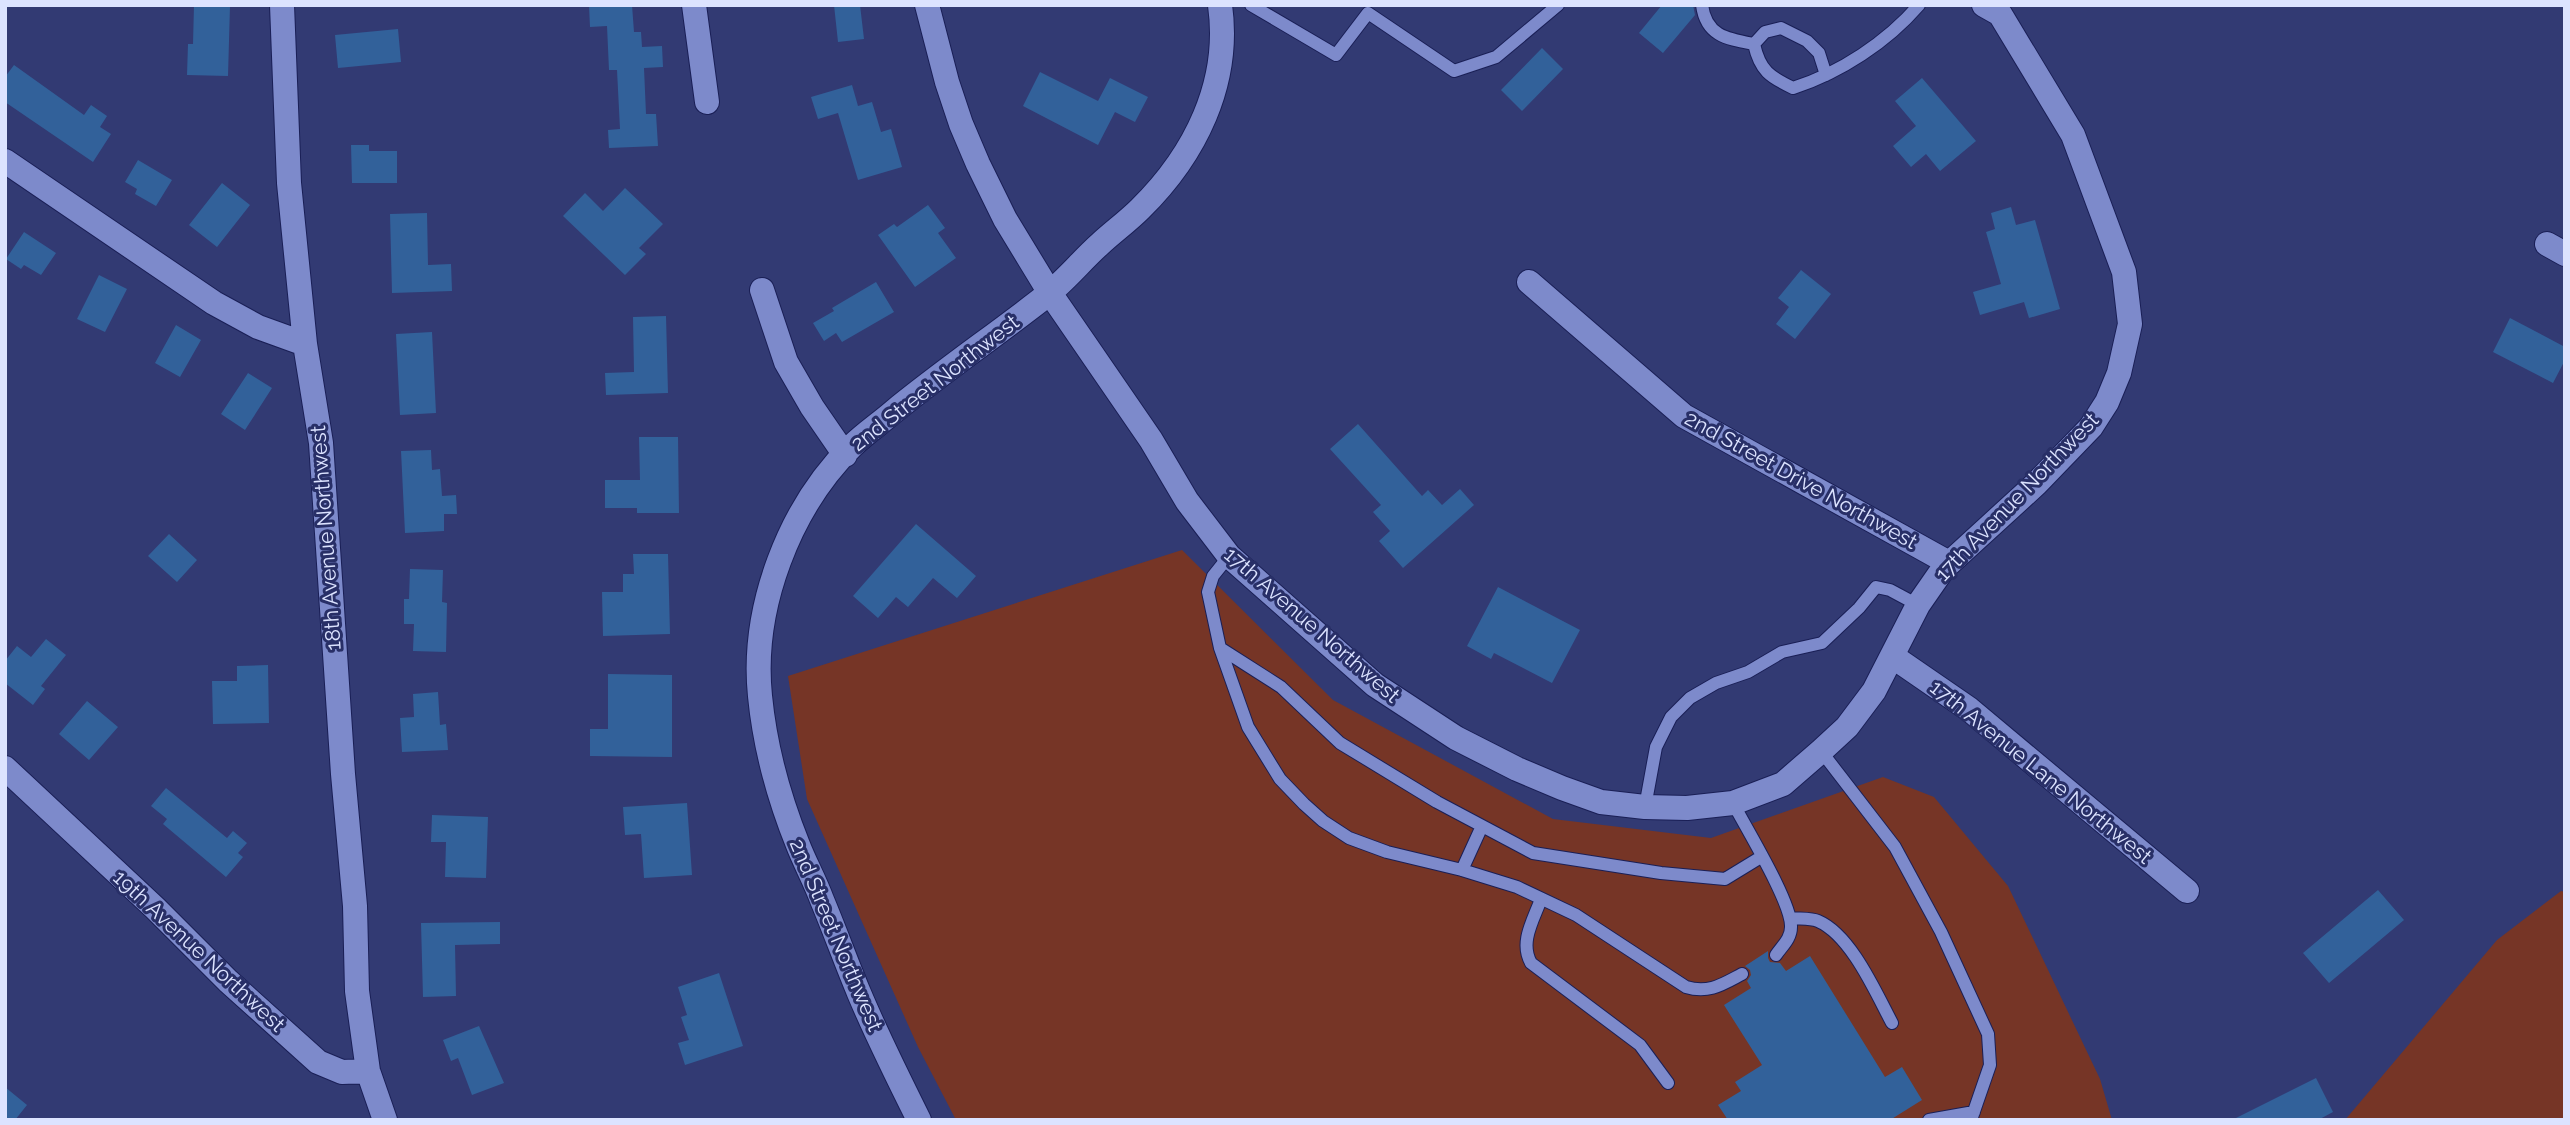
<svg xmlns="http://www.w3.org/2000/svg" width="2570" height="1125" font-family="Raleway,sans-serif">
	<style>
		.green { fill: #763526 }
		.building { fill: #32619a }
		.lines { fill: none; stroke-linecap: round; stroke-linejoin: round }
		.lane-casing { stroke: #1a1f56; stroke-width: 14 }
		.street-casing { stroke: #1a1f56; stroke-width: 26 }
		.lane { stroke: #7d8acb; stroke-width: 12 }
		.street { stroke: #7d8acb; stroke-width: 24 }
		.labels { text-anchor: middle; stroke-width: 6; stroke-linejoin: round; paint-order: stroke }
		.street-label { font-size: 21px; fill: #dce3ff; stroke: #282f67 }
	</style>
	<rect width="100%" height="100%" fill="#323a73"/>
	<path class="green" d="M 1182,550 L 1333,700 L 1553,819 L 1711,838 L 1883,777 L 1934,797 L 2008,886 L 2100,1079 L 2112,1120 L 956,1120 L 918,1047 L 807,799 L 788,676 Z
		M 2561,891 L 2565,892 L 2565,1120 L 2345,1120 L 2497,940 Z"/>
	<path class="building" d="M 194,5 L 230,6 L 228,76 L 187,75 L 188,44 L 193,44 Z
		M 589,5 L 632,5 L 634,32 L 641,32 L 642,47 L 662,46 L 663,67 L 644,68 L 646,114 L 656,114 L 658,146 L 609,148 L 608,130 L 620,129 L 617,70 L 609,70 L 607,26 L 590,27 Z
		M 834,5 L 860,5 L 864,39 L 838,42 Z
		M 1662,5 L 1693,5 L 1695,15 L 1663,53 L 1639,33 Z
		M 398,29 L 401,62 L 338,68 L 335,35 Z
		M 1542,48 L 1563,69 L 1522,111 L 1501,90 Z
		M 14,65 L 84,115 L 91,105 L 107,116 L 100,127 L 111,134 L 93,162 L 5,102 L 5,77 Z
		M 1040,72 L 1098,101 L 1110,78 L 1148,97 L 1135,122 L 1115,112 L 1098,145 L 1023,106 Z
		M 1922,78 L 1976,141 L 1940,171 L 1926,154 L 1911,167 L 1893,146 L 1916,126 L 1895,101 Z
		M 852,85 L 858,106 L 872,102 L 881,132 L 891,129 L 902,167 L 858,180 L 838,113 L 818,119 L 811,97 Z
		M 351,145 L 369,145 L 369,151 L 397,151 L 397,183 L 352,183 Z
		M 138,160 L 172,180 L 156,206 L 135,194 L 137,189 L 125,182 Z
		M 222,183 L 250,205 L 217,247 L 189,225 Z
		M 625,188 L 663,224 L 639,248 L 646,254 L 625,275 L 563,216 L 585,193 L 603,211 Z
		M 928,205 L 945,228 L 938,233 L 956,258 L 915,287 L 878,235 L 894,224 L 897,227 Z
		M 2011,207 L 2016,225 L 2035,220 L 2060,309 L 2029,318 L 2024,302 L 1980,315 L 1973,292 L 2001,284 L 1986,232 L 1995,229 L 1991,213 Z
		M 427,213 L 428,265 L 451,264 L 452,291 L 392,293 L 390,214 Z
		M 24,232 L 56,253 L 41,275 L 24,265 L 21,269 L 6,259 Z
		M 1801,270 L 1831,294 L 1795,339 L 1776,324 L 1789,307 L 1778,298 Z
		M 99,275 L 127,289 L 105,332 L 77,319 Z
		M 876,282 L 894,312 L 842,342 L 836,333 L 824,341 L 813,323 L 834,311 L 832,308 Z
		M 666,316 L 668,393 L 606,395 L 605,373 L 634,372 L 633,317 Z
		M 2510,318 L 2565,347 L 2565,360 L 2553,383 L 2493,352 Z
		M 176,325 L 201,340 L 180,377 L 155,363 Z
		M 432,332 L 436,413 L 400,415 L 396,334 Z
		M 248,373 L 272,388 L 245,430 L 221,414 Z
		M 1358,424 L 1422,496 L 1428,490 L 1442,505 L 1460,489 L 1474,505 L 1403,568 L 1379,541 L 1390,531 L 1373,512 L 1381,505 L 1330,449 Z
		M 639,437 L 678,437 L 679,513 L 637,513 L 637,508 L 605,508 L 605,480 L 640,480 Z
		M 431,450 L 432,470 L 440,469 L 442,496 L 456,495 L 457,514 L 444,514 L 444,531 L 405,533 L 401,451 Z
		M 916,524 L 976,576 L 957,598 L 933,578 L 908,607 L 896,597 L 878,618 L 853,596 Z
		M 169,534 L 197,560 L 177,582 L 148,556 Z
		M 633,554 L 668,554 L 670,634 L 603,636 L 602,592 L 623,592 L 623,574 L 634,574 Z
		M 410,569 L 443,570 L 442,602 L 447,603 L 446,652 L 413,651 L 414,624 L 404,624 L 404,599 L 409,599 Z
		M 1498,587 L 1580,630 L 1552,683 L 1494,653 L 1491,659 L 1467,646 Z
		M 46,639 L 66,655 L 41,686 L 45,689 L 33,705 L 5,683 L 5,661 L 17,646 L 31,657 Z
		M 268,665 L 269,723 L 213,724 L 212,681 L 237,681 L 237,666 Z
		M 608,674 L 672,675 L 672,757 L 590,756 L 590,729 L 608,729 Z
		M 438,692 L 440,725 L 446,724 L 448,750 L 402,752 L 400,718 L 414,717 L 413,694 Z
		M 87,701 L 118,727 L 89,760 L 59,734 Z
		M 166,788 L 227,838 L 233,831 L 247,843 L 238,853 L 243,857 L 226,877 L 163,824 L 167,819 L 151,806 Z
		M 687,803 L 692,875 L 644,878 L 641,834 L 625,835 L 623,807 Z
		M 432,815 L 488,817 L 486,878 L 445,877 L 446,842 L 431,842 Z
		M 2378,890 L 2404,920 L 2329,983 L 2303,953 Z
		M 500,922 L 500,944 L 455,945 L 456,996 L 423,997 L 421,923 Z
		M 1768,951 L 1768,958 L 1770,962 L 1780,963 L 1786,971 L 1810,956 L 1885,1077 L 1902,1067 L 1922,1100 L 1890,1120 L 1728,1120 L 1718,1105 L 1741,1091 L 1735,1082 L 1762,1065 L 1724,1005 L 1751,988 L 1747,981 L 1751,975 L 1750,970 L 1745,966 Z
		M 719,973 L 743,1046 L 685,1065 L 678,1043 L 689,1040 L 681,1017 L 687,1015 L 678,987 Z
		M 479,1026 L 504,1083 L 472,1095 L 458,1058 L 451,1061 L 443,1040 Z
		M 2316,1078 L 2333,1112 L 2318,1120 L 2232,1120 Z
		M 5,1087 L 27,1105 L 15,1120 L 5,1120 Z"/>
	<g class="lines">
		<defs>
			<path id="lane" d="M 1251,5 L 1336,55 L 1368,13 L 1454,71 L 1496,57 L 1558,5
				M 1702,5 C 1706,36 1727,39 1754,44
				M 1826,75 L 1819,53 L 1807,41 L 1781,28 L 1765,32 L 1754,44 C 1760,71 1770,77 1793,88 C 1840,73 1887,42 1919,5
				M 1229,556 L 1213,576 L 1208,592 L 1220,648 L 1248,727 L 1280,779 L 1304,804 L 1323,821 L 1349,838 L 1387,852 L 1462,870 L 1517,887 L 1576,915 L 1686,987 C 1709,994 1723,984 1742,974
				M 1220,648 L 1281,687 L 1340,743 L 1437,802 L 1533,853 L 1661,873 L 1725,879 L 1761,857
				M 1821,751 L 1895,847 L 1941,932 L 1988,1034 L 1990,1065 L 1971,1120
				M 1733,803 C 1746,828 1792,903 1791,927 C 1791,939 1782,946 1776,955
				M 1645,807 L 1656,747 L 1671,717 L 1690,698 L 1716,683 L 1748,672 L 1782,652 L 1822,643 L 1859,608 L 1876,587 L 1890,590 L 1918,605
				M 1462,870 L 1482,826
				M 1541,899 C 1534,919 1519,942 1531,963 L 1640,1045 L 1668,1083
				M 1791,918 C 1799,919 1811,918 1818,921 C 1851,935 1876,993 1892,1023
				M 1929,1120 L 1974,1112"/>
			<path id="street" d="M 282,5 L 289,183 L 305,344 L 321,443 L 343,774 L 355,906 L 357,991 L 368,1071 L 385,1120
				M 694,5 L 707,102
				M 927,5 L 947,82 L 961,124 L 978,164 L 1005,219 L 1050,293 L 1151,440 L 1187,501 L 1229,556 L 1375,685 L 1456,738 L 1517,769 L 1562,788 L 1601,802 L 1645,807 L 1687,808 L 1733,803 L 1783,784 L 1821,751 L 1847,727 L 1874,691 L 1918,605 L 1943,569 L 2036,484 L 2091,427 L 2107,402 L 2119,373 L 2130,324 L 2124,272 L 2073,135 L 2000,14 L 1984,5
				M 5,161 L 214,303 L 258,327 L 305,344
				M 2547,244 L 2565,254
				M 1529,282 L 1684,416 L 1949,563
				M 762,290 L 786,362 L 812,407 L 845,455
				M 1892,656 L 1969,709 L 2187,891
				M 5,768 L 155,908 L 228,981 L 318,1062 L 342,1072 L 368,1071
				M 919,1120 C 898,1078 877,1036 859,993 C 846,962 835,931 822,900 C 815,881 805,863 798,845 C 779,798 765,747 760,696 C 751,608 789,508 852,446 C 864,434 879,424 893,412 C 943,371 996,335 1047,295 C 1066,280 1082,260 1100,244 C 1113,232 1128,221 1140,209 C 1195,155 1231,83 1220,5"/>
		</defs>
		<use href="#lane" class="lane-casing"/>
		<use href="#street" class="street-casing"/>
		<use href="#lane" class="lane"/>
		<use href="#street" class="street"/>
	</g>
	<g class="labels">
		<g class="street-label">
			<text transform="translate(935 383) rotate(-38)" y="7">2nd Street Northwest</text>
			<text transform="translate(1801 480) rotate(29)" y="7">2nd Street Drive Northwest</text>
			<text transform="translate(2017 497) rotate(-46)" y="7">17th Avenue Northwest</text>
			<text transform="translate(326 538) rotate(-94)" y="7">18th Avenue Northwest</text>
			<text transform="translate(1312 625) rotate(41)" y="7">17th Avenue Northwest</text>
			<text transform="translate(2041 772) rotate(39)" y="7">17th Avenue Lane Northwest</text>
			<text transform="translate(836 935) rotate(67)" y="7">2nd Street Northwest</text>
			<text transform="translate(199 951) rotate(43)" y="7">19th Avenue Northwest</text>
		</g>
	</g>
	<rect width="2570" height="1125" fill="none" stroke="#dce3ff" stroke-width="14"/>
</svg>
